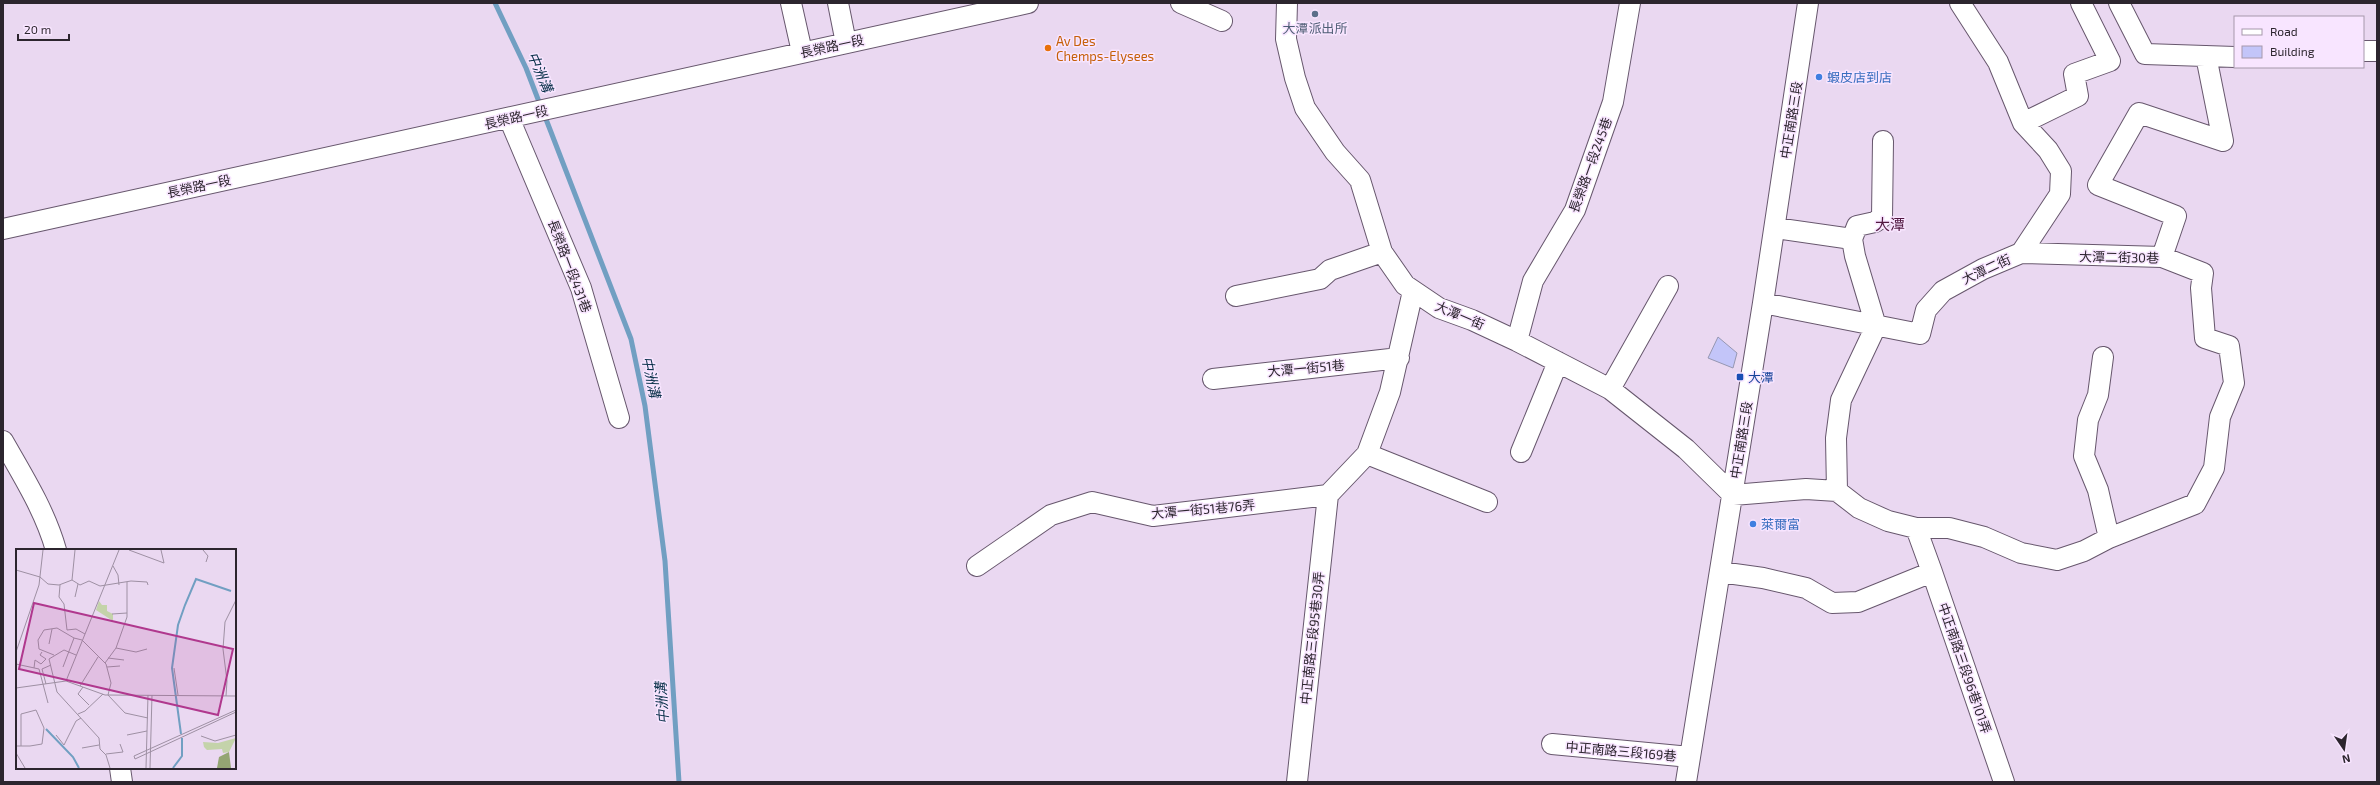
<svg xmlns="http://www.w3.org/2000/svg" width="2380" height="785" font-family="'Exo 2','Noto Sans TC',sans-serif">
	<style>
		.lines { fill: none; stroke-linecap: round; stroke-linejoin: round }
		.stream { stroke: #719fc2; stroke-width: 5 }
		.building { fill: #c3c5f9; stroke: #9697b2 }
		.minor-casing { stroke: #67576d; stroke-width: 22 }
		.minor { stroke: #fff; stroke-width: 20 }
		.service-dot { fill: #5c6f8a; stroke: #f8e5ff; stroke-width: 1.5 }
		.food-dot { fill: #e8710a; stroke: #f8e5ff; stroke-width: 1.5 }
		.shop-dot { fill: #3f7fe0; stroke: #f8e5ff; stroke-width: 1.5 }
		.transit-dot { fill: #1a4fb4; stroke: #f8e5ff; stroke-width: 1.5 }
		.labels { text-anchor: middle; stroke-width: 3; stroke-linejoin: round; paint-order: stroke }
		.service-label { font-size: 13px; fill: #4e5e75; stroke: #f8e5ff }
		.food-label { font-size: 13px; fill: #c56008; stroke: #f8e5ff; text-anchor: start }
		.street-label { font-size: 13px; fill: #2c252e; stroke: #f8e5ff }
		.shop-label { font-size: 13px; fill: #366cbe; stroke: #f8e5ff; text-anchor: start }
		.transit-label { font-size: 13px; fill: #164399; stroke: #f8e5ff; text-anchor: start }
		.water-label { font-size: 14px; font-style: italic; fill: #0c334c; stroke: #f8e5ff }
		.quarter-label { font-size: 15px; fill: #511840; stroke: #f8e5ff }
		.inset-river { fill: none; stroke: #719fc2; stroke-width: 2 }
		.inset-road { fill: none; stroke: #9e90a3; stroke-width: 1 }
		.view { fill: #b0388e; fill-opacity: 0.15; stroke: #b0388e; stroke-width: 2 }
		.inset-edge { fill: none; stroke: #2c252e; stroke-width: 2 }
	</style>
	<rect width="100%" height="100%" fill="#ead8f1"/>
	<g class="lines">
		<path class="stream" d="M 495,3 L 526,68 L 541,107
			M 544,114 L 631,339 L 645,406 L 665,561 L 679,782"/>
	</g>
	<path class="building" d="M 1718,337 L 1737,353 L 1733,368 L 1708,358 Z"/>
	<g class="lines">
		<defs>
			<path id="minor" d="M 791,3 L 802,52
				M 838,3 L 846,43
				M 1181,3 L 1222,21
				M 1287,3 L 1286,39 L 1295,78 L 1305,108 L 1335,152 L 1360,180 L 1382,252 L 1405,285 L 1439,308 L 1472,320 L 1517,341 L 1610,389 L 1686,449 L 1733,495 L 1806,489 L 1837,491 L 1859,508 L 1888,521 L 1916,528 L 1949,528 L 1984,537 L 2021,553 L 2057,560 L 2084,551 L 2109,538 L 2195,504 L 2214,468 L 2220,417 L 2234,383 L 2229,346 L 2205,338 L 2201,288 L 2203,273 L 2162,257 L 2021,253
				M 2119,3 L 2145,54 L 2235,57
				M 2363,51 L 2377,51
				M 509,118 L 581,288 L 619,418
				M 2023,123 L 2078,96 L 2074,74 L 2110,61 L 2081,3
				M 1775,228 L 1852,239
				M 3,229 L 1028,3
				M 2162,257 L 2176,216 L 2098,185 L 2139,113 L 2223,141 L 2206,56
				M 1236,296 L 1320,279 L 1330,270 L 1382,252
				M 1763,303 L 1920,334 L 1926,310 L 1943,291 L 1983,269 L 2021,253 L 2060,194 L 2061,171 L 2048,150 L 2023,123 L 1998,62 L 1960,3
				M 1517,341 L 1533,281 L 1575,210 L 1613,102 L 1630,3
				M 2103,357 L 2098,395 L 2088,420 L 2084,456 L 2098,490 L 2109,538
				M 1213,379 L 1399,358
				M 1610,389 L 1668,286
				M 3,441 C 23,476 45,511 56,550
				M 1521,452 L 1558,362
				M 1367,454 L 1487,502
				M 1837,491 L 1836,438 L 1841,400 L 1876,326 L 1855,256 L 1852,239 L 1857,226 L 1875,222 L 1882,217 L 1883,141
				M 1328,495 L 1367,454 L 1390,392 L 1413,291
				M 1916,528 L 1932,572
				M 977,566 L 1051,515 L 1092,502 L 1153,516 L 1328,495
				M 1720,572 L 1763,578 L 1806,588 L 1832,603 L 1858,602 L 1932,572 L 2004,782
				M 1552,744 L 1690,757
				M 120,768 L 122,782
				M 1297,782 L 1328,495
				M 1686,782 L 1763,303 L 1808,3"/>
		</defs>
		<use href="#minor" class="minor-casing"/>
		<use href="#minor" class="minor"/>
	</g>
	<circle class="service-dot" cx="1315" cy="14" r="4"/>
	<circle class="food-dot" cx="1048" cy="48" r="4"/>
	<g class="shop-dot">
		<circle cx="1819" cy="77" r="4"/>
		<circle cx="1753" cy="524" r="4"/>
	</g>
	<rect class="transit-dot" x="1736" y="373" width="8" height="8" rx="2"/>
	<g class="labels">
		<g class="service-label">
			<text x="1315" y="33">大潭派出所</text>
		</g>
		<g class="food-label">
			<text x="1056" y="46">Av Des<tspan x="1056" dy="15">Chemps-Elysees</tspan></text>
		</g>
		<g class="street-label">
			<text transform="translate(832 46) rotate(-12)" y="5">長榮路一段</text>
			<text transform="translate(516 117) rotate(-13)" y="5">長榮路一段</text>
			<text transform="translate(1791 120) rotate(-81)" y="5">中正南路三段</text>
			<text transform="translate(1590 165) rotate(-70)" y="5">長榮路一段245巷</text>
			<text transform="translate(199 186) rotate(-12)" y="5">長榮路一段</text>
			<text transform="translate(2119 257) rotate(1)" y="5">大潭二街30巷</text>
			<text transform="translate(570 266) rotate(69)" y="5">長榮路一段431巷</text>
			<text transform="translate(1986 269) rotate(-25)" y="5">大潭二街</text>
			<text transform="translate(1460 315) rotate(23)" y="5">大潭一街</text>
			<text transform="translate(1306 368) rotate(-5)" y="5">大潭一街51巷</text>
			<text transform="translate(1741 440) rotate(-81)" y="5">中正南路三段</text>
			<text transform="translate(1203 509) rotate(-5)" y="5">大潭一街51巷76弄</text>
			<text transform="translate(1312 638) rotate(-84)" y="5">中正南路三段95巷30弄</text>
			<text transform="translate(1965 668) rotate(71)" y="5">中正南路三段96巷101弄</text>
			<text transform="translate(1621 751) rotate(5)" y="5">中正南路三段169巷</text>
		</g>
		<g class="shop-label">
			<text x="1827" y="82">蝦皮店到店</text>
			<text x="1761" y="529">萊爾富</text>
		</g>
		<g class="transit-label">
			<text x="1748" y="382">大潭</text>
		</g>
		<g class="water-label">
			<text transform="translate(540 72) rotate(67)" y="5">中洲溝</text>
			<text transform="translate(651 377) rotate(78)" y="5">中洲溝</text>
			<text transform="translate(662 703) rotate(-94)" y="5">中洲溝</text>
		</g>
		<g class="quarter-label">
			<text x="1890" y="230">大潭</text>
		</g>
	</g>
	<g transform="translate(16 549)">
		<rect width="220" height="220" fill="#ead8f1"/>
		<path d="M 83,52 L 86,56 L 91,56 L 91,62 L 97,65 L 97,72 L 80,61 ZM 220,189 L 213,203 L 207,204 L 206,200 L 191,201 L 188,198 L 187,193 L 202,194 Z" fill="#c4d3aa"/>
		<path d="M 213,203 L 215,219 L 201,219 L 203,208 Z" fill="#94a573"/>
		<path class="inset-river" d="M 30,180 L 57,208 L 63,219M 165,185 L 156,119 L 162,76 L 169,56 L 180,30 L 215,42M 157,219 L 166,207 L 166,189"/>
		<path class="inset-road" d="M 113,1 L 148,14 L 145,1M 187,1 L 192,7 L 190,13M 97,17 L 102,26 L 103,36M 0,21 L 24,28 L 32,35 L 43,36 L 56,31M 56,31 L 64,36 L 73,32 L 84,37 L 115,32 L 131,33 L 132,36M 56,31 L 59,1M 44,36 L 43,48 L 48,55 L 51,81 L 60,80 L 69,85M 59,48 L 62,35M 96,65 L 111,64M 33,95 L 36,80M 100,99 L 111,68 L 111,33M 100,99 L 120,103 L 131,100M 0,103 L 23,36 L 27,1M 38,106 L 23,100 L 22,91 L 28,81 L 41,79 L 58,89 L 66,91 L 90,115 L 95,134 L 92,146 L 109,164 L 132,169M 60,106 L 48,101 L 33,110 L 41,143 L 83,189 L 84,200 L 90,206 L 94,219M 92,109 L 108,111M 89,114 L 100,99M 0,115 L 23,120 L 32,154M 47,118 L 58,89M 91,118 L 104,117M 18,119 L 19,111 L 25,115 L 30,110 L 24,106 L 26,103M 158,119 L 162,146M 50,132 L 103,1M 30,135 L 26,120 L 35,116M 64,137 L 82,108M 67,138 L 62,145 L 73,156M 0,139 L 50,132 L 89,146 L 220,147M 210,147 L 211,132 L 207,100 L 209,73 L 220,51M 220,161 L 118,207 L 119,210 L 220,163M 62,165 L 69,162 L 87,145M 40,186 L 48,196 L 60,172 L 65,169M 111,186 L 131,182M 185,187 L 199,192 L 220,186M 0,197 L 14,197 L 26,195 L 28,179 L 20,161 L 5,165 L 5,197M 66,199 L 83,196M 0,204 L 9,219M 90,205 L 107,203 L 104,195M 130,219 L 132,146M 134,219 L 136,146"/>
		<path class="view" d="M 18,54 L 217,100 L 202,166 L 3,120 Z"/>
		<rect width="220" height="220" class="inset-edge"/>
	</g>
	<rect width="2380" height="785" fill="none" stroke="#2c252e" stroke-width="8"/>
	<rect x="2234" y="16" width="130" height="52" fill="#f8e5ff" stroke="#a698ab"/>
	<rect x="2242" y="29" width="20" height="6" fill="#ffffff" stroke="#a698ab"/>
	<text x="2270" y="36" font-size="12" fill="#2c252e">Road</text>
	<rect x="2242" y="46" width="20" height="12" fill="#c3c5f9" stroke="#a698ab"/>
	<text x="2270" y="56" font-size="12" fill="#2c252e">Building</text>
	<g transform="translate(2344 749) rotate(167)" stroke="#f8e5ff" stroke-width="3" paint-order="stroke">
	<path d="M0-3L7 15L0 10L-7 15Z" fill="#2c252e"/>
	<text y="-6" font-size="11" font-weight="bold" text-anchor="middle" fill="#2c252e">N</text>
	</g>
	<path d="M18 34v6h51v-6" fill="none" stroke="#2c252e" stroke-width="2"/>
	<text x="24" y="34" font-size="12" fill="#2c252e" stroke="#f8e5ff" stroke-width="3" paint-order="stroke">20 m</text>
</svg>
